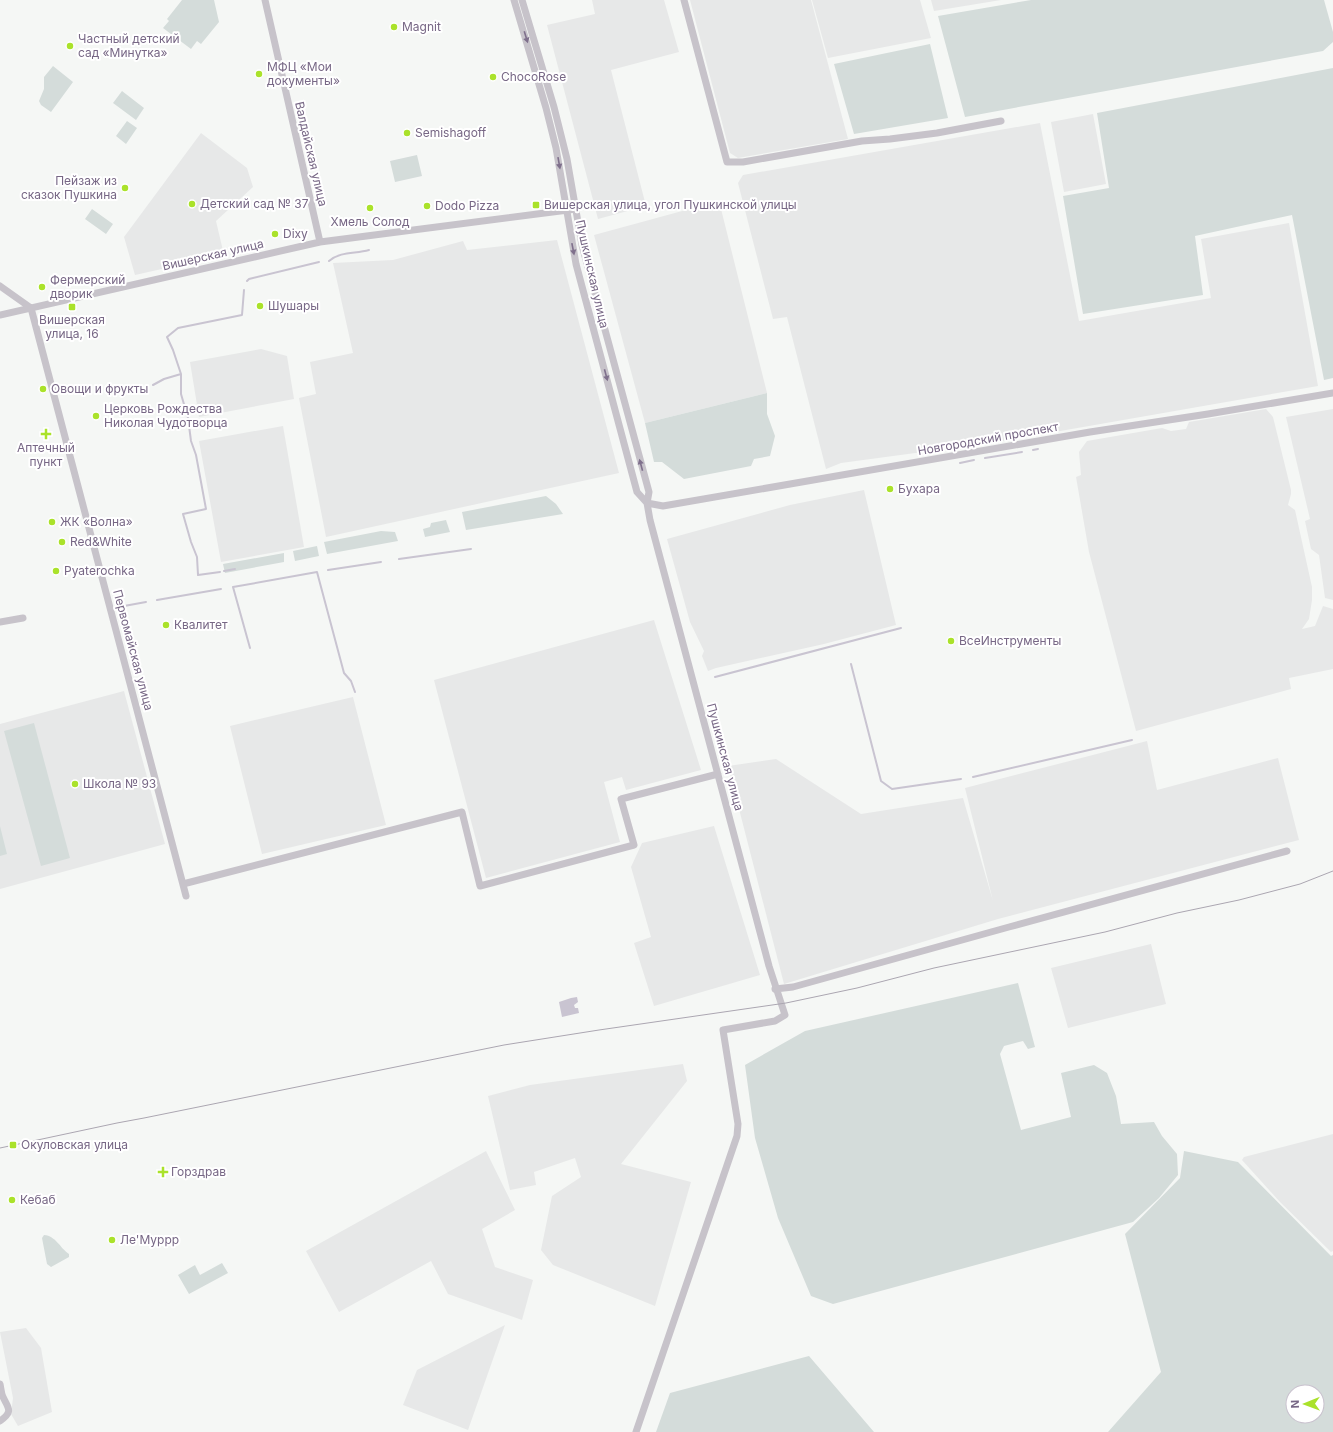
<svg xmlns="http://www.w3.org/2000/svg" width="1333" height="1432" font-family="Inter,sans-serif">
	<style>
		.built { fill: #e7e8e8 }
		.green { fill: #d4dcda; fill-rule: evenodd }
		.water { fill: #c9c4d1 }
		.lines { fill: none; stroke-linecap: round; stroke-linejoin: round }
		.stream { stroke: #c9c4d1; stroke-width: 2 }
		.minor { stroke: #c7c3ca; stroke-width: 7 }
		.tram { stroke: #aba6b1; stroke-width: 1 }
		.oneway { fill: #7f708c }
		.poi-dot { fill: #aae22a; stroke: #fff; stroke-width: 1.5 }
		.labels { text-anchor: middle; stroke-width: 4; stroke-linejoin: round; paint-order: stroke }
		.poi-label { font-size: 12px; fill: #776785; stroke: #fff; text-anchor: start }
		.street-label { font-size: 12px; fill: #776785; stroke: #fff }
	</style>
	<rect width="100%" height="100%" fill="#f5f7f5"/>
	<path class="built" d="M 592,0 L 664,0 L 679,52 L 611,70 L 646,206 L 598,219 L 547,25 L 595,14 Z
		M 690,0 L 811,0 L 848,139 L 738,158 L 730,153 Z
		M 812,0 L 920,0 L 931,38 L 828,58 Z
		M 931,0 L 1001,0 L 934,11 Z
		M 1093,114 L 1106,184 L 1064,192 L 1051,122 Z
		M 1040,123 L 1079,321 L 1211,298 L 1201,239 L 1289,223 L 1318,386 L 997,442 L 841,463 L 826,469 L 787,317 L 773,319 L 738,183 L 743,175 Z
		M 201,133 L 247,168 L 253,187 L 216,221 L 224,255 L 135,275 L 124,237 Z
		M 719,201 L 767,393 L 645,423 L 594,235 Z
		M 557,240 L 619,473 L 326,537 L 299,398 L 316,394 L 310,362 L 353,353 L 333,263 L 393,260 L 463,241 L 467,250 Z
		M 261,349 L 287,356 L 294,399 L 199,417 L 190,362 Z
		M 1266,409 L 1273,417 L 1291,490 L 1291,494 L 1288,505 L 1295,510 L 1312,587 L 1312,600 L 1309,619 L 1302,629 L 1315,626 L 1323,606 L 1333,609 L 1333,669 L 1289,678 L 1291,689 L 1136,731 L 1089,552 L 1076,477 L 1081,475 L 1079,452 L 1087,441 L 1162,428 L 1171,431 L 1186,429 L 1189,422 Z
		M 1333,409 L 1333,600 L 1325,598 L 1319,555 L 1311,549 L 1305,521 L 1310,519 L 1286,417 Z
		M 283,426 L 304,547 L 221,562 L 199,441 Z
		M 864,490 L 896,625 L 824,644 L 716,668 L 708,671 L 702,656 L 704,651 L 690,622 L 667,539 L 790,505 Z
		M 654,620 L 701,770 L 626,790 L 622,777 L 604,782 L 620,842 L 486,878 L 434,680 Z
		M 124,691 L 165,844 L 0,889 L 0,724 Z
		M 353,697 L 386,825 L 262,854 L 230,726 Z
		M 1147,741 L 1157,790 L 1278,758 L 1299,840 L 998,919 L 784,984 L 728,766 L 776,759 L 861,814 L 963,798 L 993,901 L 965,788 Z
		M 714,826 L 760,975 L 654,1006 L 634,943 L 651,937 L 631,867 L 642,843 Z
		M 1151,944 L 1166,1004 L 1068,1028 L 1051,968 Z
		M 683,1064 L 687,1081 L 621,1164 L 691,1182 L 655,1306 L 553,1265 L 541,1250 L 552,1196 L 581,1177 L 575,1158 L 534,1172 L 536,1185 L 510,1190 L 488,1096 L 530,1085 Z
		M 1333,1134 L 1333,1251 L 1331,1252 L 1280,1202 L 1242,1160 L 1244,1157 Z
		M 486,1151 L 515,1210 L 482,1229 L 495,1267 L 533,1280 L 522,1320 L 448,1294 L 431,1261 L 339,1312 L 306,1251 Z
		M 505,1325 L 468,1430 L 403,1405 L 417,1370 Z
		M 26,1328 L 41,1348 L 52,1412 L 18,1426 L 11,1414 L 13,1398 L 0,1332 Z"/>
	<path class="green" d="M 182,0 L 214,0 L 219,22 L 201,44 L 197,41 L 191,49 L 163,28 L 169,21 L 167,19 Z
		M 1031,0 L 1324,0 L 1333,32 L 1333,42 L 1323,51 L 965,117 L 938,16 Z
		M 930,44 L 948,118 L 854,134 L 834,64 Z
		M 53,66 L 73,82 L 51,112 L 41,105 L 39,101 L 44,89 L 44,77 Z
		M 1333,68 L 1333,378 L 1324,380 L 1292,215 L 1195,236 L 1203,295 L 1083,314 L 1063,196 L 1109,188 L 1097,113 Z
		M 122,91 L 144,108 L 136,120 L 113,103 Z
		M 127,121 L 137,128 L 126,144 L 116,136 Z
		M 417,155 L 422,176 L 395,182 L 390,161 Z
		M 92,209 L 113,224 L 106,234 L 85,219 Z
		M 767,393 L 767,414 L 775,436 L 770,456 L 754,459 L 751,466 L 684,479 L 662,462 L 654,462 L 645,423 Z
		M 546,496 L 556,504 L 563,514 L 466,530 L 462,512 Z
		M 446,520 L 450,532 L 425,537 L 423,529 L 430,527 L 431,523 Z
		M 381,531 L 395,532 L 398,541 L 327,554 L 324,542 Z
		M 317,546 L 319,556 L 295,561 L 293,551 Z
		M 284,553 L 284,562 L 225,573 L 223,564 Z
		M 34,723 L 70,858 L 41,866 L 4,731 Z
		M 0,826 L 7,854 L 0,856 Z
		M 1018,983 L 1035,1047 L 1028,1049 L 1023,1041 L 1004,1046 L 1000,1054 L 1021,1130 L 1071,1117 L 1061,1073 L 1094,1065 L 1107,1073 L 1116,1096 L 1121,1124 L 1154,1122 L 1162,1136 L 1177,1154 L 1178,1175 L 1159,1198 L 1133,1222 L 833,1304 L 811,1296 L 778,1218 L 755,1138 L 745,1065 L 805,1031 Z
		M 1184,1151 L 1238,1162 L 1331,1256 L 1333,1255 L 1333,1432 L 1108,1432 L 1161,1372 L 1125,1234 L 1180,1178 ZM 1293,1392 L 1317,1392 L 1317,1416 L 1293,1416 Z
		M 44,1235 C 56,1236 60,1248 69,1254 L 69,1257 L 51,1267 L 47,1264 L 42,1238 Z
		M 222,1263 L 228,1273 L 189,1294 L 178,1275 L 195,1265 L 200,1275 Z
		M 809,1356 L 874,1432 L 656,1432 L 670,1393 Z"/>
	<path class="water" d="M 577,997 L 578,1002 L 574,1005 L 575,1008 L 578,1008 L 579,1013 L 562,1017 L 559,1002 L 571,998 Z"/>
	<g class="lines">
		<path class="stream" d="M 329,261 C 341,251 355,254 369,250
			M 247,281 L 249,279 L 319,262
			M 153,385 L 164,379 L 181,374
			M 1033,450 L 1038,449
			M 985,458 L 1022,452
			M 960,463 L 974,460
			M 399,559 L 471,549
			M 328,570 L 381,562
			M 224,571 L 235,569
			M 220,572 L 198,575 L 197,557 L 191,542 L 183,514 L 206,509 L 196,455 L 191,441 L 188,418 L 181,394 L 181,374 L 173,350 L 167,337 L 178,328 L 242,315 L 244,290
			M 157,600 L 221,589
			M 124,606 L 146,602
			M 250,648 L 233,587 L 317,572 L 344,673 L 351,681 L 355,692
			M 851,664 L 881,781 L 892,789 L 961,779
			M 715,677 L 901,628
			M 973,777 L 1132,740"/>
		<path class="minor" d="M 265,0 L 320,242
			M 514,0 L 546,108 L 556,148 L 576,264 L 637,492 L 647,503
			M 522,0 L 554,107 L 567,159 L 582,245 L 649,492 L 647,503 L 650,520 L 769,966 L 785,1015 L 775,1021 L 723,1030 L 738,1124 L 737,1136 L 636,1432
			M 684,0 L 727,162 L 743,162 L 862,141 L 890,139 L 937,133 L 1001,121
			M 0,286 L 31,308 L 186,896
			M 0,315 L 320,242 L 576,209
			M 647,503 L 663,506 L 1090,432 L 1208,414 L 1333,393
			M 0,622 L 23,618
			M 183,884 L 462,812 L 480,886 L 634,845 L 621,799 L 718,774
			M 775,989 L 793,987 L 1009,927 L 1287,851
			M 0,1384 C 1,1388 1,1393 3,1397 C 8,1408 14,1411 0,1421"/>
		<path class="tram" d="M 0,1148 L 117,1123 L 144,1118 L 504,1045 L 599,1030 L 786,1003 L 857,988 L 934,968 L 1105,932 L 1177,913 L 1239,900 L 1300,884 L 1333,871"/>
	</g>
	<defs><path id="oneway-solid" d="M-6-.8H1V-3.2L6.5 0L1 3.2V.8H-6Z"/></defs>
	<g class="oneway">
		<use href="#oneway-solid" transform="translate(526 37) rotate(73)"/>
		<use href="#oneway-solid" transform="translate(559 163) rotate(80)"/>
		<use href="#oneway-solid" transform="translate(573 249) rotate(79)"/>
		<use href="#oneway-solid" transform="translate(606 375) rotate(75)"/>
		<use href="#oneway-solid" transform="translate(641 465) rotate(-105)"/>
	</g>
	<g class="poi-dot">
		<circle cx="394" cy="27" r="4"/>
		<circle cx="70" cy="46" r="4"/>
		<circle cx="259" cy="74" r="4"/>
		<circle cx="493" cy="77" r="4"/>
		<circle cx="407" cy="133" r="4"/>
		<circle cx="125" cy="188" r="4"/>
		<circle cx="192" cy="204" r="4"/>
		<rect x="532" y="201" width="8" height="8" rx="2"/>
		<circle cx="427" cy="206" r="4"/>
		<circle cx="370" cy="208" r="4"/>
		<circle cx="275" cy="234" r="4"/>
		<circle cx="42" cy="287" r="4"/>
		<circle cx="260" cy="306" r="4"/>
		<rect x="68" y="303" width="8" height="8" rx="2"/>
		<circle cx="43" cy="389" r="4"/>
		<circle cx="96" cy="416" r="4"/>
		<path d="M44 428h4v4h4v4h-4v4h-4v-4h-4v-4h4z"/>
		<circle cx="890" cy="489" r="4"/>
		<circle cx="52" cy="522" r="4"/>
		<circle cx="62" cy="542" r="4"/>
		<circle cx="56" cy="571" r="4"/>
		<circle cx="166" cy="625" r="4"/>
		<circle cx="951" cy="641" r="4"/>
		<circle cx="75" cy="784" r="4"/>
		<rect x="9" y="1141" width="8" height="8" rx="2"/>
		<path d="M161 1166h4v4h4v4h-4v4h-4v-4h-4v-4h4z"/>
		<circle cx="12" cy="1200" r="4"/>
		<circle cx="112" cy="1240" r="4"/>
	</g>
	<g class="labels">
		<g class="poi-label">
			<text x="402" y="31">Magnit</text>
			<text x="78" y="43">Частный детский<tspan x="78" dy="14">сад «Минутка»</tspan></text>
			<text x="267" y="71">МФЦ «Мои<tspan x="267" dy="14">документы»</tspan></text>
			<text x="501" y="81">ChocoRose</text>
			<text x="415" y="137">Semishagoff</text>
			<text x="117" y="185" text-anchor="end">Пейзаж из<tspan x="117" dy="14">сказок Пушкина</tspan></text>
			<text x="200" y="208">Детский сад № 37</text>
			<text x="544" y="209">Вишерская улица, угол Пушкинской улицы</text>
			<text x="435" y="210">Dodo Pizza</text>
			<text x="370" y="226" text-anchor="middle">Хмель Солод</text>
			<text x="283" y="238">Dixy</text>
			<text x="50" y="284">Фермерский<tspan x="50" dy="14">дворик</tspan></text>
			<text x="268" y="310">Шушары</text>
			<text x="72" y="324" text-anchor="middle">Вишерская<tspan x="72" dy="14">улица, 16</tspan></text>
			<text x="51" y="393">Овощи и фрукты</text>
			<text x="104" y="413">Церковь Рождества<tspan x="104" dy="14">Николая Чудотворца</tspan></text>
			<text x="46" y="452" text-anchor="middle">Аптечный<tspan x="46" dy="14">пункт</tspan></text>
			<text x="898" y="493">Бухара</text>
			<text x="60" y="526">ЖК «Волна»</text>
			<text x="70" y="546">Red&amp;White</text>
			<text x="64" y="575">Pyaterochka</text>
			<text x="174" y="629">Квалитет</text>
			<text x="959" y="645">ВсеИнструменты</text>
			<text x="83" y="788">Школа № 93</text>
			<text x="21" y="1149">Окуловская улица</text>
			<text x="171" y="1176">Горздрав</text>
			<text x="20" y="1204">Кебаб</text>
			<text x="120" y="1244">Ле'Муррр</text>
		</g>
		<g class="street-label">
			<text transform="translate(311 154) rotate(77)" y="4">Валдайская улица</text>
			<text transform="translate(213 255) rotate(-13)" y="4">Вишерская улица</text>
			<text transform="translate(592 274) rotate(77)" y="4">Пушкинская улица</text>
			<text transform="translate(988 439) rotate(-10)" y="4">Новгородский проспект</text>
			<text transform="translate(133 650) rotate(75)" y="4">Первомайская улица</text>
			<text transform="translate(725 757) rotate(75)" y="4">Пушкинская улица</text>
		</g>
	</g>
	<g transform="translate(1305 1404) rotate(269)"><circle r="19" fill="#ffffff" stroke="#c9c2ce"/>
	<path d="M0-3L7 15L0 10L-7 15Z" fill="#aae22a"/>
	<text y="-6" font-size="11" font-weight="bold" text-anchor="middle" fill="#776785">N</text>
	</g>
</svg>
